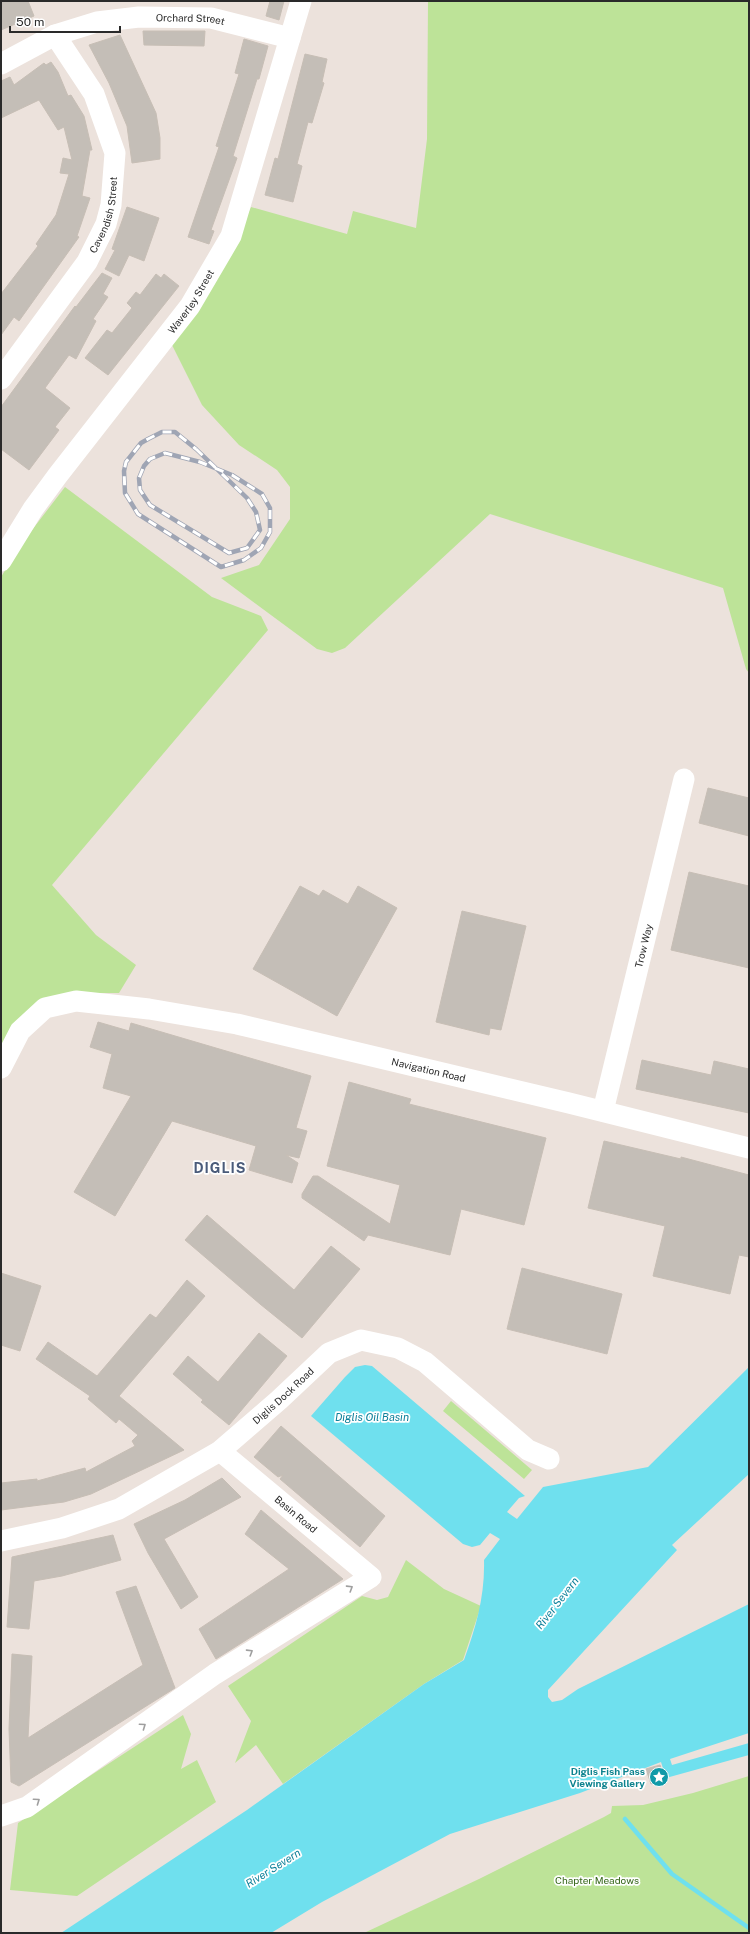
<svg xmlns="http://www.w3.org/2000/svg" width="750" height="1934" font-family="'Public Sans',sans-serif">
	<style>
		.green { fill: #bde398 }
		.water { fill: #6fe0ee }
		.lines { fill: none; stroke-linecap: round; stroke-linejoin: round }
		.stream { stroke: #6fe0ee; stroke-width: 4.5 }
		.building { fill: #c4beb7; stroke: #c7beb5 }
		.minor { stroke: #fff; stroke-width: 21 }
		.rail-casing { stroke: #9fa5b4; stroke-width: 4.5 }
		.rail { stroke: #fff; stroke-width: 3; stroke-dasharray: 9; stroke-linecap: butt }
		.oneway { stroke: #9f9f9f }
		.labels { text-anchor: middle; stroke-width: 3.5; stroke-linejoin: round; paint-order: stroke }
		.street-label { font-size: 10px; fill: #2a2a2a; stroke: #fff }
		.culture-label { font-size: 10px; font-weight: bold; fill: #0d838f; stroke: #fff; text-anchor: end }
		.park-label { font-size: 10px; fill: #36671a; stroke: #fff }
		.water-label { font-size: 11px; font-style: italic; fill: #0e809a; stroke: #fff }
		.district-label { font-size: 14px; font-weight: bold; letter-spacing: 1px; fill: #4a5b7a; stroke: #fff }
	</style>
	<rect width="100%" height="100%" fill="#ece2dc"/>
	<path class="green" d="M 428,1 L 749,1 L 749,673 L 746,669 L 723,588 L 490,514 L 345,648 L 332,653 L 317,649 L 221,578 L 259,565 L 290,519 L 290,487 L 277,470 L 239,445 L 202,405 L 171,343 L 230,252 L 251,207 L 347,234 L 353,211 L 416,228 L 427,139 Z
		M 65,487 L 212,597 L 261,616 L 268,630 L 52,885 L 96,935 L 136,965 L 119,993 L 85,993 L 1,1048 L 1,577 L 22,543 Z
		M 451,1401 L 532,1470 L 524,1479 L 443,1411 Z
		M 406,1560 L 444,1589 L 481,1606 L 463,1660 L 424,1684 L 283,1784 L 256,1745 L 235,1763 L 251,1721 L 228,1686 L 362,1596 L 377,1600 L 388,1597 Z
		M 183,1715 L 191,1734 L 181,1769 L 197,1760 L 216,1802 L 77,1896 L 10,1890 L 18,1823 Z
		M 749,1776 L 749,1933 L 364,1933 L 479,1879 L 604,1817 L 611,1813 L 612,1806 L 643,1805 L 693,1793 Z"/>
	<path class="water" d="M 365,1365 L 372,1366 L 525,1496 L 519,1498 L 507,1512 L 517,1519 L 543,1487 L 648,1467 L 749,1367 L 749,1474 L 672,1545 L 677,1550 L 548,1690 L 548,1697 L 552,1702 L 562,1700 L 578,1689 L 749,1604 L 749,1733 L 670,1759 L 672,1765 L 749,1743 L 749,1755 L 666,1778 L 661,1762 L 580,1793 L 450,1834 L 322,1902 L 271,1933 L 61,1933 L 247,1810 L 424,1684 L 464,1660 C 476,1627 485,1596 484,1560 L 500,1539 L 490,1533 L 480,1545 L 472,1547 L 463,1544 L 311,1416 L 345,1377 L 355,1367 Z"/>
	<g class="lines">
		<path class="stream" d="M 625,1819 L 672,1874 L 749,1928"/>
	</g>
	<path class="building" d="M 1,1 L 28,1 L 34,16 L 1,30 Z
		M 270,1 L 284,1 L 279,20 L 266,16 Z
		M 143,31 L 205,31 L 204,46 L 144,45 Z
		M 120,35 L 156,113 L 160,138 L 160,159 L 132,163 L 127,126 L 109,83 L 89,45 Z
		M 244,39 L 268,46 L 259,79 L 257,79 L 233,156 L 237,158 L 211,230 L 214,231 L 209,244 L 188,237 L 219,147 L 216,146 L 239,74 L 235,73 Z
		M 305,54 L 327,59 L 322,82 L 324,83 L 312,123 L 308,122 L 297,164 L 302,166 L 293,202 L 265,195 L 275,158 L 278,159 Z
		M 51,62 L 58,72 L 68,96 L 71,95 L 84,116 L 92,150 L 90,150 L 82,196 L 90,198 L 77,236 L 79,237 L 19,321 L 14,317 L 1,335 L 1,294 L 38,246 L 36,244 L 56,215 L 69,174 L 60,173 L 63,158 L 72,160 L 64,127 L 58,130 L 39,100 L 1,118 L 1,81 L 10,77 L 14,85 L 44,63 L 46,65 Z
		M 127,207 L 159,218 L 144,261 L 129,255 L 119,276 L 105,269 L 115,250 L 112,249 Z
		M 102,273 L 112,278 L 103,294 L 108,297 L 93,319 L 96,321 L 76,359 L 69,355 L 45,388 L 70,408 L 55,427 L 59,430 L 29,470 L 1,449 L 1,407 L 75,306 L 76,307 Z
		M 156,274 L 161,278 L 164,274 L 179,286 L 108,375 L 85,358 L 107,330 L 112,333 L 132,308 L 127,303 L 136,292 L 140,295 Z
		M 708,788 L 749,798 L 749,836 L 699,823 Z
		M 689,872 L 749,886 L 749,968 L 671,950 Z
		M 300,886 L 319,896 L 323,890 L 348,904 L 358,886 L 397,908 L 337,1016 L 253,969 Z
		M 462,911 L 526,926 L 501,1030 L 490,1028 L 489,1035 L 436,1022 Z
		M 98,1022 L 129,1031 L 131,1023 L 311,1076 L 296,1128 L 307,1131 L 299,1158 L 286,1155 L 298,1163 L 292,1183 L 249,1170 L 256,1146 L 172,1121 L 115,1216 L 74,1192 L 131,1096 L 103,1088 L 112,1054 L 90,1047 Z
		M 642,1060 L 711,1075 L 714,1061 L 749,1069 L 749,1113 L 636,1089 Z
		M 349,1082 L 411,1099 L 409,1104 L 546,1138 L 524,1225 L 461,1209 L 450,1255 L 368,1235 L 364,1241 L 302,1198 L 302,1194 L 313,1176 L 318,1176 L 390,1224 L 400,1185 L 327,1166 Z
		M 604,1141 L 681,1159 L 681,1157 L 749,1175 L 749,1257 L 739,1255 L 730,1294 L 653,1276 L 665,1226 L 588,1208 Z
		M 207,1215 L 294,1290 L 331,1246 L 360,1269 L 302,1338 L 260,1304 L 185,1240 Z
		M 522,1268 L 622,1294 L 607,1354 L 507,1329 Z
		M 1,1273 L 41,1286 L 20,1351 L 1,1345 Z
		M 187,1280 L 205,1296 L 119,1396 L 184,1450 L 91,1494 L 64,1502 L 1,1510 L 1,1483 L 37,1479 L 37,1481 L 85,1468 L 86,1472 L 135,1446 L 132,1441 L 138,1435 L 119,1419 L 116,1423 L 88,1399 L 90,1396 L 36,1359 L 48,1342 L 97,1376 L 150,1314 L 156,1318 Z
		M 259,1333 L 287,1356 L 229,1425 L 201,1402 L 203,1400 L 173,1374 L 188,1356 L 218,1382 Z
		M 281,1426 L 385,1516 L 360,1547 L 280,1479 L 283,1475 L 278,1477 L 254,1457 Z
		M 222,1478 L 241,1497 L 164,1539 L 198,1597 L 181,1609 L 148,1553 L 134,1524 L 185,1500 Z
		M 261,1510 L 343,1579 L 216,1659 L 199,1629 L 289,1569 L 245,1534 Z
		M 113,1535 L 121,1560 L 62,1576 L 34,1581 L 29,1629 L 7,1627 L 12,1557 Z
		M 136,1586 L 175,1688 L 19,1786 L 11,1782 L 9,1729 L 12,1654 L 32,1656 L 28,1738 L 143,1665 L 116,1592 Z
		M 660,1765 L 665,1780 L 651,1784 L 646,1769 Z"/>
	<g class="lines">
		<g class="minor">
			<path id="s1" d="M 1,64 L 55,35 L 97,22 L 139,17 L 211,18 L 290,38"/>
			<path id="s2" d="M 1,379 L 87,262 L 106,224 L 111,205 L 115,153 L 94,94 L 55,35"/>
			<path id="s3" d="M 1,561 L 33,509 L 58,475 L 190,306 L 231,236 L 301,1"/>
			<path id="s4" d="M 1,1068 L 20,1031 L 45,1008 L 76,1001 L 149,1009 L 237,1024 L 569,1103 L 749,1148"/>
			<path id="s5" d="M 603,1111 L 684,779"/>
			<path id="s6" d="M 1,1541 L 62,1528 L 119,1509 L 220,1451 L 279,1400 L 329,1353 L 361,1340 L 398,1348 L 425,1362 L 528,1450 L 549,1459"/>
			<path d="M 1,1816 L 27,1807 L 215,1674 L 371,1577 L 220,1451"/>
		</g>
		<defs>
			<path id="rail" d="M 196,449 L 247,498 L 256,512 L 260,530 L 247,548 L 229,553 L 150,505 L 140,490 L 139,478 L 144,466 L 150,459 L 165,453 L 200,462 L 232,475 L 262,494 L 270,508 L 270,532 L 261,548 L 244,560 L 221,567 L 138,514 L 125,493 L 124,471 L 126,462 L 141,443 L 148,439 L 162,432 L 175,432 L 196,449"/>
		</defs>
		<use href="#rail" class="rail-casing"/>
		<use href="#rail" class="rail"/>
	</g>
	<defs><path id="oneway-chevron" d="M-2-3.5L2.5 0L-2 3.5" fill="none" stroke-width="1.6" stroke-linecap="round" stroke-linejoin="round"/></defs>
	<g class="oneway">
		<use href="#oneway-chevron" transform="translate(350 1588) rotate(-32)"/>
		<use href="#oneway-chevron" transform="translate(250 1652) rotate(-32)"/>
		<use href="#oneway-chevron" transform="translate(143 1726) rotate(-35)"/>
		<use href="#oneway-chevron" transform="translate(37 1801) rotate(-35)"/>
	</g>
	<defs>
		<symbol id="sight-disc" viewBox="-11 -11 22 22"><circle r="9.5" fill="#0f9aa8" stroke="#fff"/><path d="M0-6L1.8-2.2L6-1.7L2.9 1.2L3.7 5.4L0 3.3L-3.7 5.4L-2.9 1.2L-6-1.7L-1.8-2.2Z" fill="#fff"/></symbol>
	</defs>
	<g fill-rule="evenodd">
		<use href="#sight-disc" x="648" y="1766" width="22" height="22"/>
	</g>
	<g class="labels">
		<g class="street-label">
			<text dy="4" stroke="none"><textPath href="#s1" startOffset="199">Orchard Street</textPath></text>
			<text dy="4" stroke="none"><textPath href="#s2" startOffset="196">Cavendish Street</textPath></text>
			<text dy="4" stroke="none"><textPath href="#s3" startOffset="322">Waverley Street</textPath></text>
			<text dy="4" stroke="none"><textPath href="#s5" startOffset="170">Trow Way</textPath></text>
			<text dy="4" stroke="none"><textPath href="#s4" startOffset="467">Navigation Road</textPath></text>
			<text dy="4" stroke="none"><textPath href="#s6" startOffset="323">Diglis Dock Road</textPath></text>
			<text transform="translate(296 1514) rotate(40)" y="4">Basin Road</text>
		</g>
		<g class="culture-label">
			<text x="645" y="1775">Diglis Fish Pass<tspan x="645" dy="12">Viewing Gallery</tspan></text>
		</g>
		<g class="park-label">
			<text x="597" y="1884">Chapter Meadows</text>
		</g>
		<g class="water-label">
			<text x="372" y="1421">Diglis Oil Basin</text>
			<text transform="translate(557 1603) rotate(-52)" y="4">River Severn</text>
			<text transform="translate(273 1868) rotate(-32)" y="4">River Severn</text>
		</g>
		<g class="district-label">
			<text x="220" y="1173">DIGLIS</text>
		</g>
	</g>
	<rect width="750" height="1934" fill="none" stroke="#2a2a2a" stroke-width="4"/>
	<path d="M10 26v6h110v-6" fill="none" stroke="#2a2a2a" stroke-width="2"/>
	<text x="16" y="26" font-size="12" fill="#2a2a2a" stroke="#ffffff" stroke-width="3" paint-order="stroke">50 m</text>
</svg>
